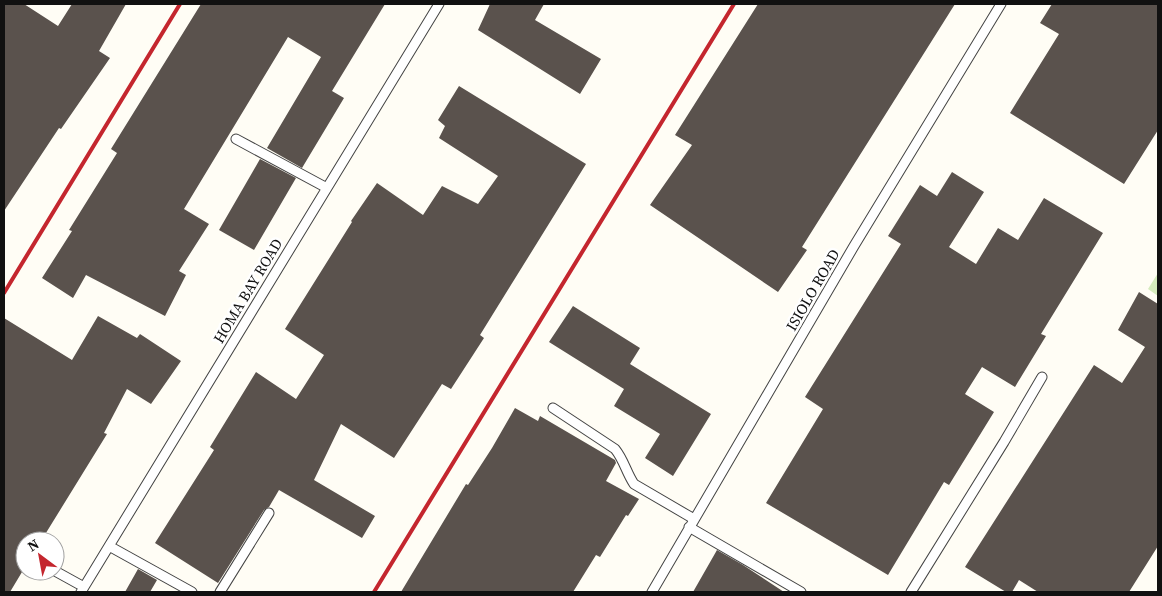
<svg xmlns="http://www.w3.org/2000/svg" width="1162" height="596" font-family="'Source Serif 4',serif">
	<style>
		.green { fill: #d5ebbd }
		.building { fill: #5a524d }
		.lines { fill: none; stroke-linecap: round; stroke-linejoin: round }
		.service-casing { stroke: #444; stroke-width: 11 }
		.service { stroke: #fff; stroke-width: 9 }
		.rail { stroke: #c4262e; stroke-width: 4 }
		.labels { text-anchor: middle; stroke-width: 5; stroke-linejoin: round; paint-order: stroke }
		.street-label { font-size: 15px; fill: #111; stroke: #fff }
	</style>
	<rect width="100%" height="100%" fill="#fffdf5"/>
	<path class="green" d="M 1158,273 L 1158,296 L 1148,289 Z"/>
	<path class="building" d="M 4,4 L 24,4 L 58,26 L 72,4 L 126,4 L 99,51 L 110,58 L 61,129 L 59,128 L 4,211 Z
		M 201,4 L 385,4 L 332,91 L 344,98 L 302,168 L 267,148 L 321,57 L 288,37 L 184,209 L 209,224 L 179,271 L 186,275 L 165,316 L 86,275 L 73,298 L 42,278 L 72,231 L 69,230 L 117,153 L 111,149 Z
		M 490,4 L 544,4 L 535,20 L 601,59 L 580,94 L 478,30 Z
		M 758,4 L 955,4 L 802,247 L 807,250 L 778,292 L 650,205 L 692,145 L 675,135 Z
		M 1052,4 L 1158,4 L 1158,130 L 1124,184 L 1010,113 L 1059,34 L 1040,23 Z
		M 459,86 L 586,164 L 480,335 L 484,338 L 451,389 L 442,384 L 394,458 L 341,424 L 314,480 L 375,516 L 362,538 L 279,490 L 269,507 L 264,510 L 218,583 L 155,543 L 214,450 L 210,447 L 256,372 L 296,399 L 324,355 L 285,329 L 352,222 L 351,221 L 377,183 L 423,215 L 442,186 L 478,204 L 498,176 L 439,138 L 445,126 L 438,120 Z
		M 260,159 L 296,178 L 254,250 L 219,230 Z
		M 952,172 L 984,192 L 949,247 L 976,264 L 998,228 L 1018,240 L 1044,198 L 1103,233 L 1041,334 L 1046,336 L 1015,387 L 982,367 L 965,394 L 994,412 L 949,485 L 944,482 L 888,575 L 766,503 L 823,409 L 805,397 L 901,244 L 888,236 L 920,185 L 937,196 Z
		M 1139,292 L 1158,304 L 1158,546 L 1129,592 L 1038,592 L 1019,580 L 1012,592 L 1006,592 L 965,567 L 1094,365 L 1122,383 L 1145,347 L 1118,330 Z
		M 573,306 L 640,348 L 630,364 L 711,414 L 673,476 L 645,458 L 660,434 L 614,406 L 624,389 L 549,342 Z
		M 98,316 L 137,338 L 140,334 L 181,361 L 151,404 L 127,389 L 104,433 L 107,434 L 41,541 L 25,541 L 25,567 L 10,592 L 4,592 L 4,318 L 72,360 Z
		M 515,408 L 538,421 L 540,416 L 615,460 L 616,463 L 606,481 L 639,499 L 628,516 L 626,515 L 600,557 L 596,555 L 573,592 L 401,592 L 466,484 L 468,485 L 492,448 Z
		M 717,550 L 743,565 L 784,592 L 693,592 Z
		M 138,569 L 157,580 L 150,592 L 125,592 Z"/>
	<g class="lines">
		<defs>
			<path id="service" d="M 236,139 L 327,188
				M 553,408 L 615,449 C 624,460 626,472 634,484 L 694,519
				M 689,527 L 801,592
				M 109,546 L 192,592
				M 55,571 L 84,587
				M 81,592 L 439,4
				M 220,592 L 269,513
				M 652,592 L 854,246 L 1001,4
				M 911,592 L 1004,442 L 1042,377"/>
		</defs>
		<use href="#service" class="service-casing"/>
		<use href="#service" class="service"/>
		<path class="rail" d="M 4,293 L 180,4
			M 374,592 L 734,4"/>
	</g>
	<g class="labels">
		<g class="street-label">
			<text transform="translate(813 290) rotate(-60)" y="5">ISIOLO ROAD</text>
			<text transform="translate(248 291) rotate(-59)" y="5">HOMA BAY ROAD</text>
		</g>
	</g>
	<rect width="1162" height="596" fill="none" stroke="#111111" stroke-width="10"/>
	<g transform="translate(40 556) rotate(328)"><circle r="24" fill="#ffffff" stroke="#a0a0a0"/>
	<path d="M0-4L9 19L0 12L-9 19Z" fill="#c4262e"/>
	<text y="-8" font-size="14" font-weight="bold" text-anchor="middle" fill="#111111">N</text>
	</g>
</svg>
